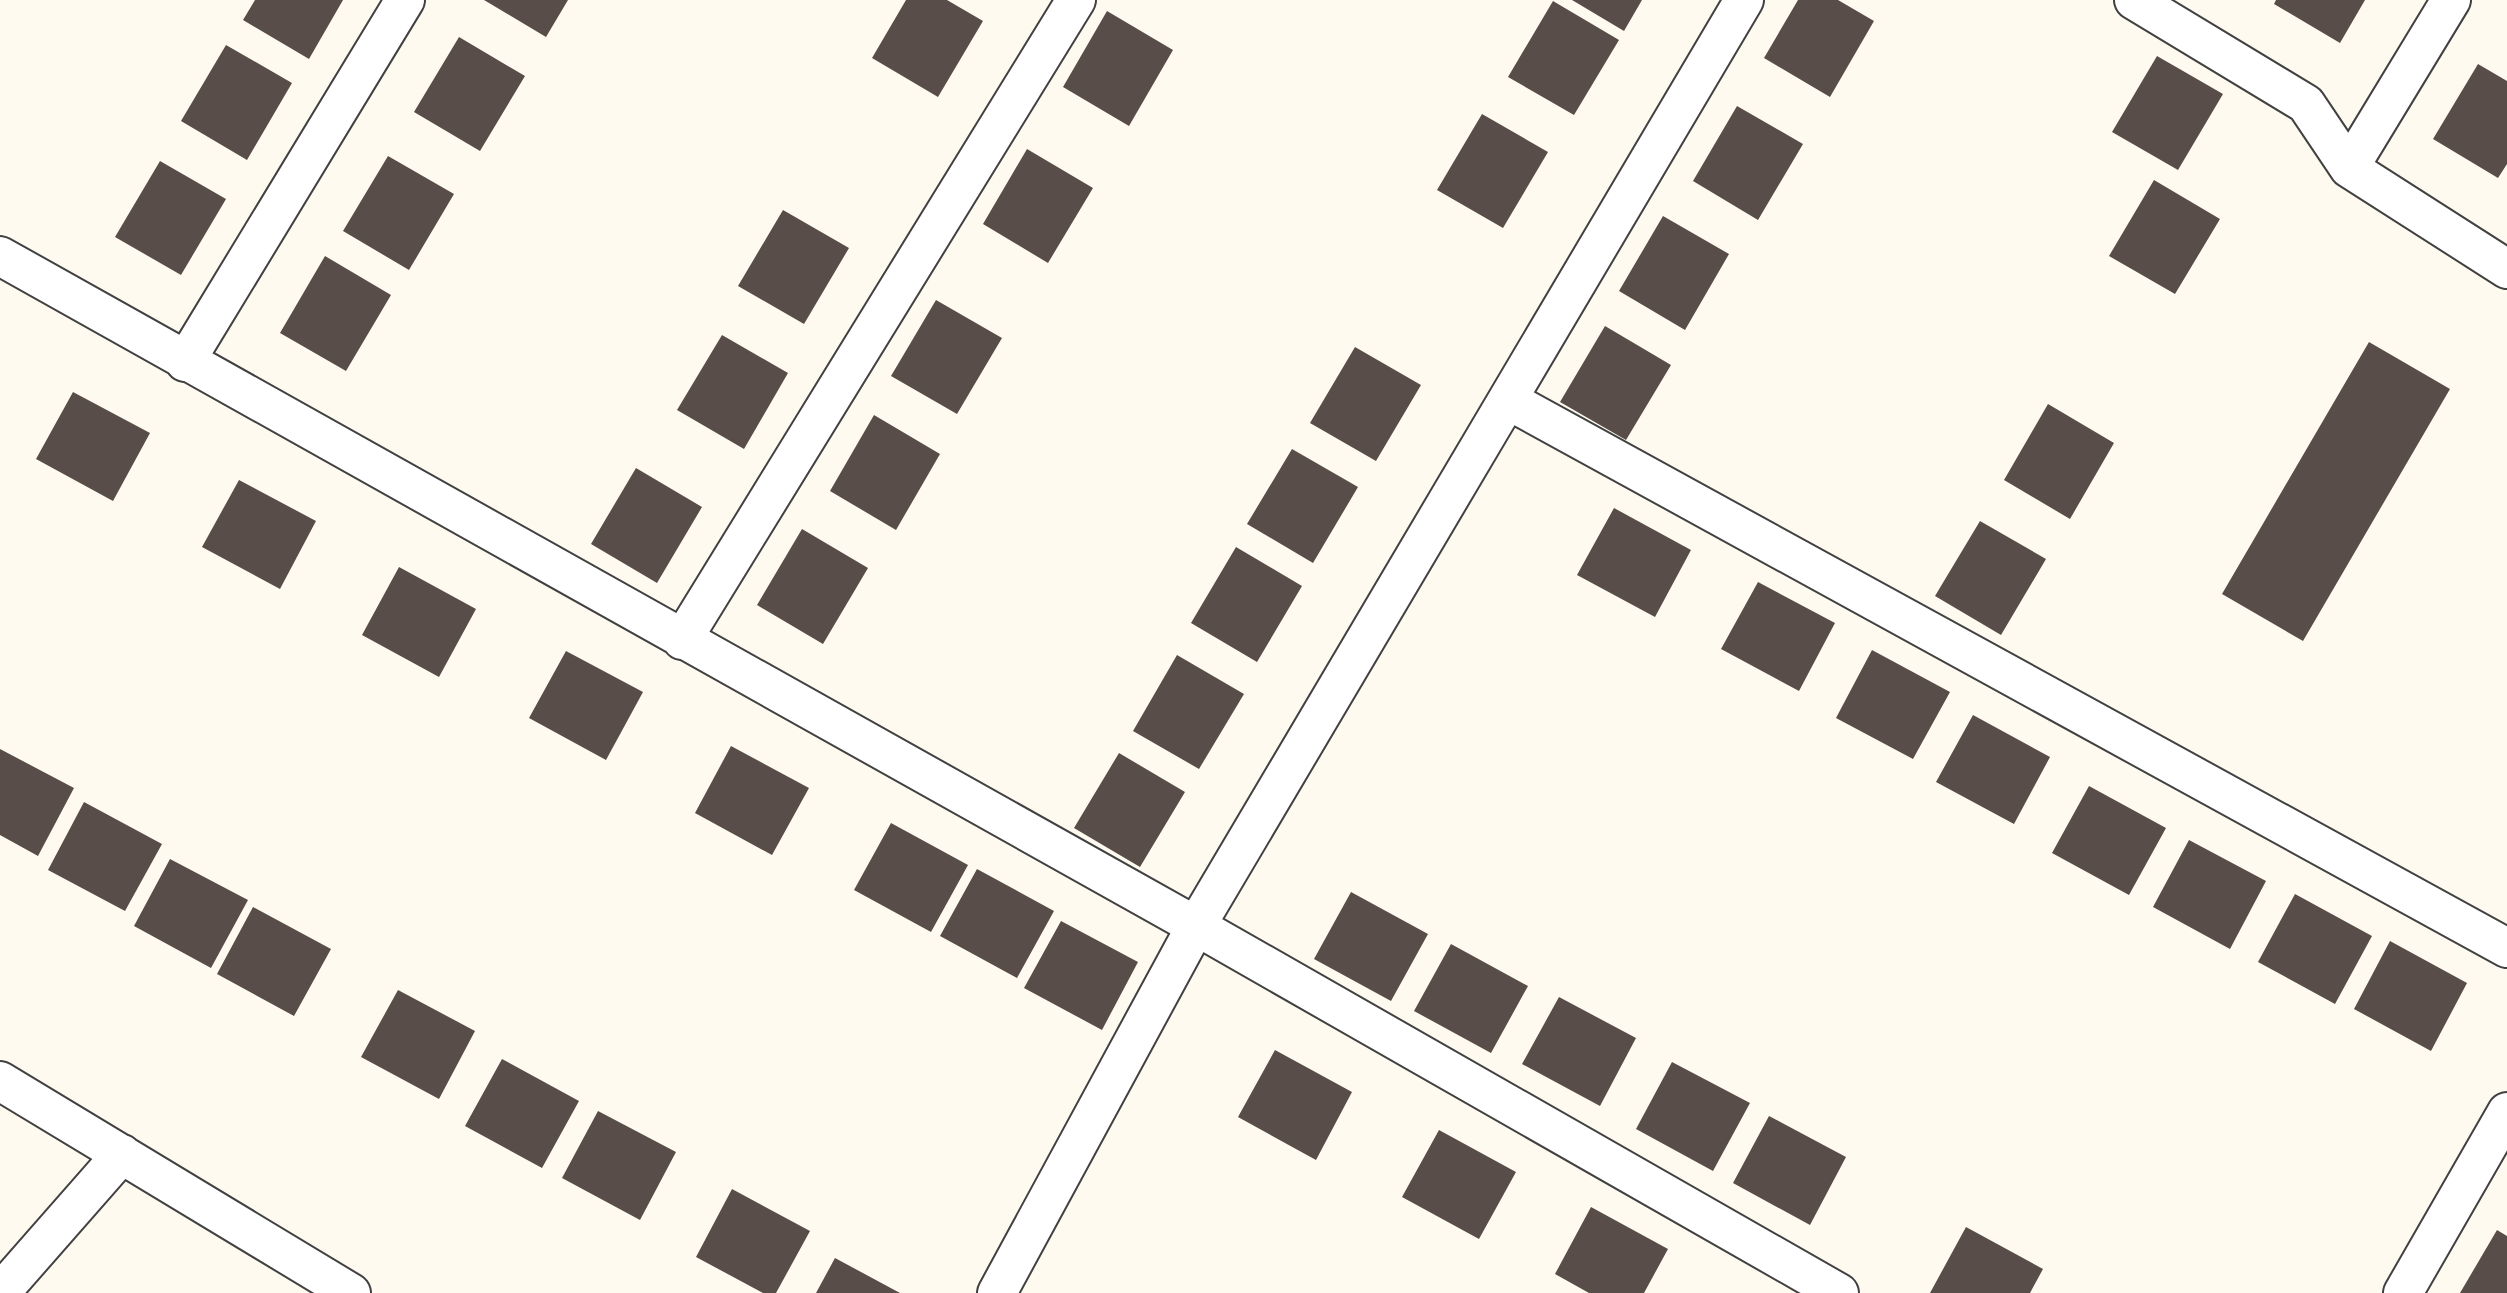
<svg xmlns="http://www.w3.org/2000/svg" width="2507" height="1293" font-family="'Zilla Slab',serif">
	<style>
		.building { fill: #584d49 }
		.lines { fill: none; stroke-linecap: round; stroke-linejoin: round }
		.minor-casing { stroke: #414141; stroke-width: 42 }
		.minor { stroke: #fff; stroke-width: 38 }
	</style>
	<rect width="100%" height="100%" fill="#fffaef"/>
	<path class="building" d="M 255,0 L 343,0 L 309,59 L 243,20 Z
		M 484,0 L 568,0 L 546,37 Z
		M 906,0 L 947,0 L 983,21 L 938,97 L 872,58 Z
		M 1572,0 L 1642,0 L 1624,31 Z
		M 1798,0 L 1838,0 L 1874,21 L 1830,97 L 1764,58 Z
		M 2276,0 L 2365,0 L 2340,43 L 2274,4 Z
		M 1553,1 L 1619,40 L 1574,115 L 1508,77 Z
		M 1107,11 L 1173,50 L 1129,126 L 1063,87 Z
		M 459,37 L 525,76 L 480,151 L 414,112 Z
		M 226,45 L 292,83 L 247,160 L 181,121 Z
		M 2157,56 L 2223,94 L 2178,170 L 2112,132 Z
		M 2478,64 L 2507,81 L 2507,164 L 2498,178 L 2433,139 Z
		M 1737,106 L 1803,144 L 1758,220 L 1693,181 Z
		M 1482,114 L 1548,152 L 1503,228 L 1437,190 Z
		M 1027,149 L 1093,188 L 1048,263 L 983,224 Z
		M 388,156 L 454,194 L 409,270 L 343,231 Z
		M 160,161 L 226,199 L 181,275 L 115,237 Z
		M 2154,180 L 2220,219 L 2175,294 L 2109,256 Z
		M 783,210 L 849,248 L 804,324 L 738,286 Z
		M 1663,216 L 1729,254 L 1685,330 L 1619,291 Z
		M 325,256 L 391,295 L 346,371 L 280,333 Z
		M 936,300 L 1002,338 L 957,414 L 891,376 Z
		M 1605,326 L 1671,365 L 1626,440 L 1560,402 Z
		M 722,335 L 788,373 L 744,449 L 677,410 Z
		M 2369,342 L 2450,389 L 2303,641 L 2222,594 Z
		M 1355,347 L 1421,385 L 1376,461 L 1310,423 Z
		M 73,392 L 150,433 L 113,501 L 36,459 Z
		M 2048,404 L 2114,443 L 2070,519 L 2004,480 Z
		M 874,415 L 940,454 L 896,530 L 830,491 Z
		M 1292,449 L 1358,487 L 1313,563 L 1247,524 Z
		M 636,468 L 702,507 L 657,583 L 591,544 Z
		M 239,480 L 316,521 L 280,589 L 202,547 Z
		M 1614,508 L 1691,550 L 1655,617 L 1577,575 Z
		M 1980,521 L 2046,559 L 2001,635 L 1935,596 Z
		M 802,529 L 868,568 L 823,644 L 757,605 Z
		M 1236,547 L 1302,586 L 1257,662 L 1191,623 Z
		M 399,567 L 476,609 L 439,677 L 362,635 Z
		M 1758,582 L 1835,623 L 1799,691 L 1721,649 Z
		M 1872,650 L 1950,692 L 1913,759 L 1836,718 Z
		M 566,651 L 643,692 L 606,760 L 529,718 Z
		M 1177,655 L 1244,694 L 1199,769 L 1133,731 Z
		M 1973,715 L 2050,757 L 2014,824 L 1936,782 Z
		M 731,746 L 809,788 L 772,855 L 695,813 Z
		M 0,749 L 74,788 L 38,856 L 0,835 Z
		M 1119,753 L 1185,792 L 1140,867 L 1074,828 Z
		M 2089,786 L 2166,828 L 2129,895 L 2052,853 Z
		M 84,802 L 162,844 L 125,911 L 48,870 Z
		M 891,823 L 968,865 L 931,932 L 854,890 Z
		M 2189,840 L 2266,881 L 2230,949 L 2153,907 Z
		M 170,859 L 248,900 L 211,968 L 134,926 Z
		M 977,869 L 1054,911 L 1017,978 L 940,936 Z
		M 1351,892 L 1428,934 L 1391,1001 L 1314,959 Z
		M 2295,894 L 2372,936 L 2335,1004 L 2258,962 Z
		M 253,907 L 331,949 L 294,1016 L 217,974 Z
		M 1061,921 L 1138,962 L 1102,1030 L 1024,988 Z
		M 2390,941 L 2467,983 L 2431,1051 L 2354,1009 Z
		M 1451,944 L 1528,986 L 1491,1053 L 1414,1011 Z
		M 398,990 L 475,1031 L 439,1099 L 361,1057 Z
		M 1559,997 L 1636,1038 L 1600,1106 L 1522,1064 Z
		M 1275,1050 L 1352,1092 L 1316,1160 L 1238,1117 Z
		M 502,1059 L 579,1101 L 542,1168 L 465,1126 Z
		M 1672,1062 L 1750,1103 L 1713,1171 L 1636,1129 Z
		M 598,1111 L 676,1152 L 640,1220 L 562,1178 Z
		M 1769,1116 L 1846,1157 L 1810,1225 L 1733,1183 Z
		M 1439,1130 L 1516,1172 L 1479,1239 L 1402,1197 Z
		M 732,1189 L 810,1231 L 776,1293 L 763,1293 L 696,1257 Z
		M 1591,1207 L 1668,1249 L 1644,1293 L 1589,1293 L 1555,1274 Z
		M 1966,1227 L 2043,1269 L 2030,1293 L 1930,1293 Z
		M 2497,1230 L 2507,1236 L 2507,1293 L 2460,1293 Z
		M 835,1258 L 900,1293 L 816,1293 Z"/>
	<g class="lines">
		<defs>
			<path id="minor" d="M 2134,0 L 2306,104 L 2349,168 L 2507,269
				M 2349,168 L 2451,0
				M 0,256 L 1196,926 L 1839,1293
				M 185,362 L 405,0
				M 1508,400 L 2507,948
				M 682,640 L 1076,0
				M 0,1081 L 351,1293
				M 0,1293 L 122,1154
				M 997,1293 L 1196,926 L 1744,0
				M 2403,1293 L 2507,1112"/>
		</defs>
		<use href="#minor" class="minor-casing"/>
		<use href="#minor" class="minor"/>
	</g>
</svg>
